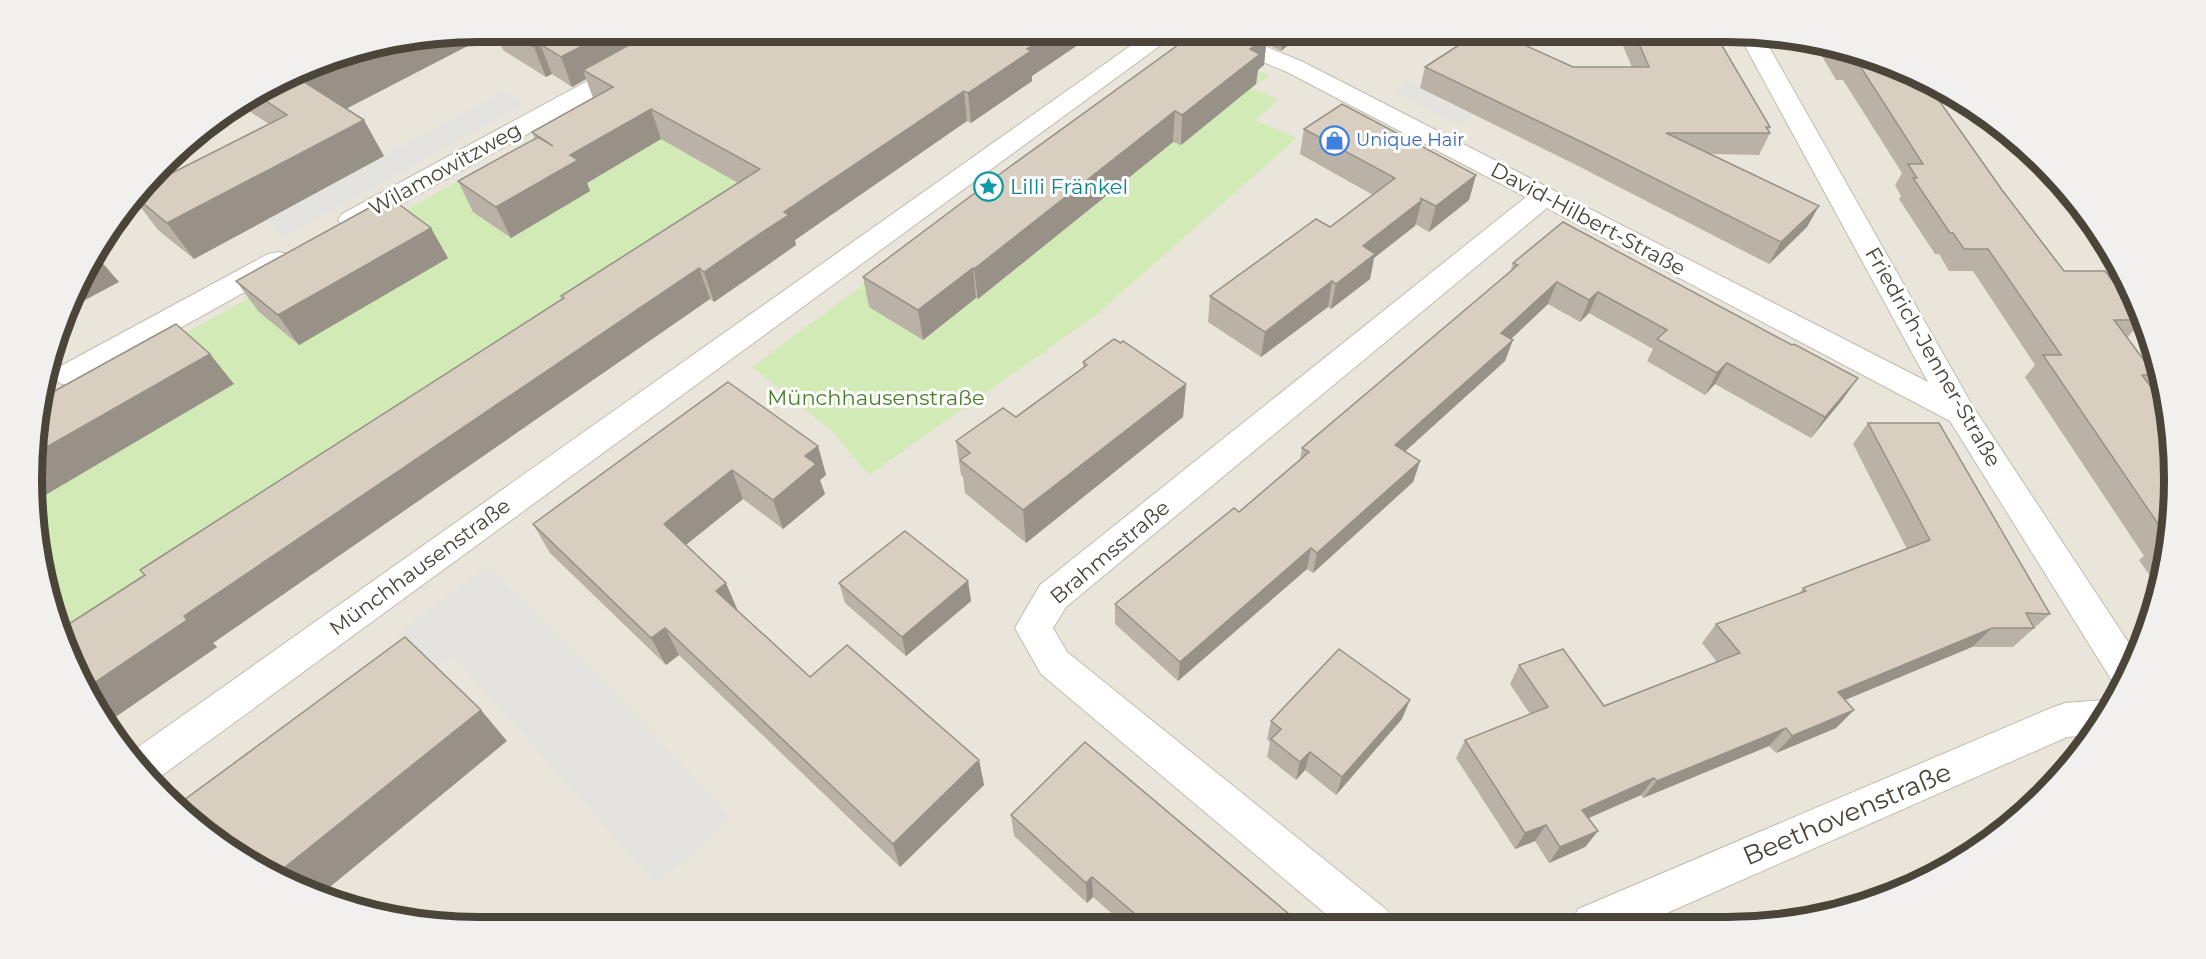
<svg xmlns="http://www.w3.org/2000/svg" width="2206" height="959" font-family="Montserrat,sans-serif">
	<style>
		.residential { fill: #eae5da }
		.green { fill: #d2eab5 }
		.parking { fill: #e5e3e0 }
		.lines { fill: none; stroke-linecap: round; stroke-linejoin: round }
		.minor-casing { stroke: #c2bbae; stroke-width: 2 }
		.minor { fill: #fff; fill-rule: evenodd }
		.wall { fill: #bab2a6 }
		.shaded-wall { fill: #979187 }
		.building { fill: #d8cfc1; stroke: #979187; stroke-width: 1.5 }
		.labels { text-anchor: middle; stroke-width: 6; stroke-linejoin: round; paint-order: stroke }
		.far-shop-label { font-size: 18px; fill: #366cbe; stroke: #fff; text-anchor: start }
		.street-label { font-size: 21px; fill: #4b4439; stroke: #fff }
		.culture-label { font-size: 21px; fill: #0d838f; stroke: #fff; text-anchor: start }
		.park-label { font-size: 21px; fill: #4a7f2a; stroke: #fff }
		.near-street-label { font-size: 26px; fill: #4b4439; stroke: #fff }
		.rim { fill: none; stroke: #4b4439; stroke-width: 8 }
	</style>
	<rect width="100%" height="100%" fill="#f6f3ec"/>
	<path class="residential" d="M 480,32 L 1727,32 L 1871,55 L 1951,92 L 2022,143 L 2082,207 L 2128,282 L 2159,364 L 2174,451 L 2171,538 L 2151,624 L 2099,729 L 2000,835 L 1898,893 L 1785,924 L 480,927 L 335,904 L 256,868 L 184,817 L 91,703 L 55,624 L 35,538 L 40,392 L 91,256 L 184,142 L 256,91 L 335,55 Z"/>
	<path class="green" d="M 725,32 L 999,32 L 59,632 L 35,538 L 39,415 Z
		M 1204,48 L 1269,75 L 1252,88 L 1278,100 L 1255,120 L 1297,138 L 1096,315 L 869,475 L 831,430 L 752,367 L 1183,49 Z"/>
	<path class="parking" d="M 1408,82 L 1439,98 L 1437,100 L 1473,115 L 1459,125 L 1394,92 Z
		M 503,92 L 524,104 L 285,236 L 264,221 Z
		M 489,565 L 732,817 L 656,883 L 453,656 L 432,669 L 397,634 Z"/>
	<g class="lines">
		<defs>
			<path id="minor" d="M 678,32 L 706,32 L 702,37 L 362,226 L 352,229 L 342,226 L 338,220 L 342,214 Z
				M 1150,32 L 1176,32 L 1172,37 L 157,779 L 154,780 L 131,752 Z
				M 1215,32 L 1231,32 L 1303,62 L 1928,382 L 1739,35 L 1764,38 L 1972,405 L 2136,654 L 2120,686 L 2114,684 L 1950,421 L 1547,208 L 1066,607 L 1053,628 L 1067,652 L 1387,910 L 1393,925 L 1339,925 L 1041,674 L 1015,628 L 1040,585 L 1526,197 L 1287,72 L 1215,42 L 1211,37 Z
				M 278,252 L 288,254 L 292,261 L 288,268 L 81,383 L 70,386 L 59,383 L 55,375 L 59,367 L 268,254 Z
				M 2105,700 L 2112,702 L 2099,729 L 2093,735 L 2067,737 L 1642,924 L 1572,924 L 1578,909 L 2051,708 L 2065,703 Z"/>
		</defs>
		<use href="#minor" class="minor-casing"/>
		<use href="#minor" class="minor"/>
	</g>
	<path class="wall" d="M 480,32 L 483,38 L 346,109 L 384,156 L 194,259 L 158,230 L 136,201 L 150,184 L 269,124 L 238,104 L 256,91 Z
		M 495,32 L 1097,32 L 1032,76 L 1032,81 L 971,123 L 967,121 L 795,240 L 796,245 L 761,270 L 714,302 L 710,299 L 213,643 L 217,647 L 111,720 L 91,703 L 145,575 L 562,299 L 561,296 L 738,183 L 661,139 L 587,183 L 590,191 L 511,238 L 473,212 L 458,181 L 535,139 L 532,132 L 593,98 L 586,79 L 572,87 L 552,74 L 546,77 L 503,50 Z
		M 1196,32 L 1305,32 L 1281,51 L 1266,44 L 1264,65 L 1258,70 L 1256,84 L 1181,145 L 1173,142 L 978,299 L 976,298 L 923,340 L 869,307 L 863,277 Z
		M 1320,32 L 1335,32 L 1330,36 Z
		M 1623,32 L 1714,32 L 1770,127 L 1768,130 L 1770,133 L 1759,155 L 1711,154 L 1807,227 L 1769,264 L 1582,168 L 1420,88 L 1425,67 L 1632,67 L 1620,39 Z
		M 1816,46 L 1871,55 L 1926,80 L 1925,81 L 2002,190 L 2064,271 L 2143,320 L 2127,338 L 2155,375 L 2148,383 L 2171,538 L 2159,589 L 2139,560 L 2144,556 L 2025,377 L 2035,365 L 1973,271 L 1949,271 L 1939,254 L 1935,254 L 1899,199 L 1901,196 L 1895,185 L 1902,173 L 1843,80 L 1836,80 Z
		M 1304,129 L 1476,175 L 1469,200 L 1429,232 L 1415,224 L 1374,258 L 1370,279 L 1331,309 L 1328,307 L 1261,357 L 1208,322 L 1210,296 L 1330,227 L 1373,195 L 1300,154 Z
		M 1563,222 L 1843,399 L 1811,438 L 1715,384 L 1705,395 L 1647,361 L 1653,349 L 1589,313 L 1580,322 L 1548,304 L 1511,339 L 1505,361 L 1405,451 L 1420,461 L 1413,482 L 1313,573 L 1307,569 L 1178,681 L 1115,624 L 1115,604 L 1239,512 L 1300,460 L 1302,448 L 1510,272 L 1513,263 Z
		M 448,258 L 299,345 L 258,311 L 236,281 Z
		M 1083,362 L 1186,384 L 1183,417 L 1026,543 L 965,493 L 963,477 L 961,475 L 956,441 L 1016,417 L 1083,368 Z
		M 1868,423 L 2050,614 L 2013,647 L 1972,647 L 1845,700 L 1854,710 L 1836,728 L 1776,753 L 1769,746 L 1643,798 L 1641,795 L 1589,818 L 1598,831 L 1585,847 L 1549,863 L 1535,841 L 1515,849 L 1456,758 L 1465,740 L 1530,714 L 1510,684 L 1519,665 L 1604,706 L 1717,662 L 1702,643 L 1716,624 L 1799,594 L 1803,588 L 1907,549 L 1853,444 Z
		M 818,446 L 826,475 L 820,480 L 825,494 L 783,529 L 743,499 L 686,545 L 738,611 L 810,677 L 979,760 L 984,785 L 900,867 L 679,655 L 666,665 L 550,553 L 533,524 Z
		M 968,581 L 971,601 L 906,656 L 845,603 L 839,583 Z
		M 1402,719 L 1336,795 L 1305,770 L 1296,780 L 1267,757 L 1270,742 L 1267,739 L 1271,721 Z
		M 1011,815 L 1302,925 L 1126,926 L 1093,897 L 1087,903 L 1014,836 Z"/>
	<path class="shaded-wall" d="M 480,32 L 483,38 L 326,119 L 306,83 L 376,49 Z
		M 609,32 L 674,32 L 583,70 L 586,79 L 572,87 L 561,57 Z
		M 1052,32 L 1097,32 L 1032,76 L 1032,81 L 971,123 L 968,93 L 1027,49 Z
		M 1284,32 L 1305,32 L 1281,51 Z
		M 1267,36 L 1264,65 L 1258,70 L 1256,84 L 1181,145 L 1182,115 L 1250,49 Z
		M 540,44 L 552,74 L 546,77 L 534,47 Z
		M 964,91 L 967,121 L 795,240 L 796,245 L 714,302 L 704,272 L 784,212 Z
		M 651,109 L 661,139 L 587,183 L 590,191 L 511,238 L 496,207 L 570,155 Z
		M 1175,111 L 1173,142 L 978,299 L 974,269 Z
		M 364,120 L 384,156 L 194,259 L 167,223 Z
		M 1476,175 L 1469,200 L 1429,232 L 1436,206 Z
		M 1422,200 L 1415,226 L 1374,258 L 1370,279 L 1331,309 L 1336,284 L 1363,246 Z
		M 1819,206 L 1807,227 L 1769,264 L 1781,242 Z
		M 431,228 L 448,258 L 299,345 L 278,315 Z
		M 94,253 L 119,282 L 72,307 L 91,256 Z
		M 699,268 L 710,299 L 213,643 L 217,647 L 111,720 L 91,703 L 85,689 L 184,616 Z
		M 973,268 L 976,298 L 923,340 L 918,310 Z
		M 1332,281 L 1328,307 L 1261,357 L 1265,332 Z
		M 1557,282 L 1548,304 L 1494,355 L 1501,333 Z
		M 1598,292 L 1589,313 L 1580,322 L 1589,300 Z
		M 1513,340 L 1505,361 L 1389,466 L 1395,445 Z
		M 210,354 L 234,384 L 37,500 L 38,452 Z
		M 1727,363 L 1715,384 L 1705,395 L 1717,373 Z
		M 1858,378 L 1843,399 L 1811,438 L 1825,417 Z
		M 1186,384 L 1183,417 L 1026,543 L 1023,510 Z
		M 818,446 L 826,475 L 820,480 L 825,494 L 783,529 L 773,500 L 805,456 Z
		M 1420,461 L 1413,482 L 1313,573 L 1317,553 Z
		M 732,470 L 743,499 L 677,552 L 664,524 Z
		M 1311,548 L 1307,569 L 1178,681 L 1180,662 Z
		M 968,581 L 971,601 L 906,656 L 902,637 Z
		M 726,583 L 738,611 L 716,591 Z
		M 665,628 L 679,655 L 666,665 L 651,638 Z
		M 1992,628 L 1972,647 L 1821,710 L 1838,692 Z
		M 1410,700 L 1402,719 L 1336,795 L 1342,777 Z
		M 481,710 L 507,741 L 319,896 L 274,876 Z
		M 1854,710 L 1836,728 L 1776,753 L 1792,736 Z
		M 1786,728 L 1769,746 L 1643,798 L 1657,781 Z
		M 1310,752 L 1305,770 L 1296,780 L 1300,762 Z
		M 979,760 L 984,785 L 900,867 L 893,844 Z
		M 1654,778 L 1641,795 L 1570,826 L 1582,810 Z
		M 1546,825 L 1535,841 L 1515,849 L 1525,833 Z
		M 1598,831 L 1585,847 L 1549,863 L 1560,847 Z
		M 1092,877 L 1093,897 L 1087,903 L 1086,883 Z"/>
	<path class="building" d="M 508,32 L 609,32 L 561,57 L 540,44 L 534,47 Z
		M 653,32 L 1052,32 L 1027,49 L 1031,51 L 968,93 L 964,91 L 784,212 L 789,215 L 752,239 L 704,272 L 699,268 L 184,616 L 187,620 L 85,689 L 58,631 L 145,575 L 140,570 L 564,298 L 561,296 L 760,169 L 651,109 L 570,155 L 578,160 L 496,207 L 458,181 L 538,137 L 553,146 L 532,132 L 613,87 L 583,70 Z
		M 1196,32 L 1257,32 L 1267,36 L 1250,49 L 1260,54 L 1182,115 L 1175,111 L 974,269 L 973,268 L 918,310 L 863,277 L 1008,168 Z
		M 1479,32 L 1496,32 L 1573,67 L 1649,67 L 1634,32 L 1714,32 L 1770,127 L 1766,127 L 1770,133 L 1666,133 L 1819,206 L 1781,242 L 1590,146 L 1425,67 Z
		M 376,49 L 306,83 L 364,120 L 167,223 L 138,199 L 150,184 L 287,115 L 254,93 L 256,91 L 335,55 Z
		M 1843,51 L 1871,55 L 1924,79 L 2002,190 L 2064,271 L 2105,271 L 2143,320 L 2114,320 L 2155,375 L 2142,375 L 2167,408 L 2174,451 L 2171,538 L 2168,549 L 2162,540 L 2169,540 L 2043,355 L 2061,355 L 1988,249 L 1964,249 L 1953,233 L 1950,233 L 1913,178 L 1917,178 L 1908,164 L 1923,164 L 1855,58 L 1847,58 Z
		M 1342,104 L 1476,175 L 1436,206 L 1420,198 L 1422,200 L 1363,246 L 1375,254 L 1336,284 L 1332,281 L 1265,332 L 1210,296 L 1316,219 L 1330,227 L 1395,178 L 1304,129 Z
		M 389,197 L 431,228 L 278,315 L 236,281 Z
		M 1563,222 L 1792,345 L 1794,344 L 1858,378 L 1825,417 L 1727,363 L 1717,373 L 1657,339 L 1667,330 L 1598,292 L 1589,300 L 1557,282 L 1501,333 L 1513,340 L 1395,445 L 1420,461 L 1317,553 L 1311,548 L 1180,662 L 1115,604 L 1234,508 L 1239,512 L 1309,452 L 1302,448 L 1518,265 L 1513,263 Z
		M 176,324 L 210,354 L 38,452 L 40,399 Z
		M 1114,339 L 1121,343 L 1123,341 L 1186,384 L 1023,510 L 960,460 L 970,453 L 956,441 L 1003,408 L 1016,417 L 1087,365 L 1083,362 Z
		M 728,382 L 818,446 L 805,456 L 816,464 L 773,500 L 732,470 L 664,524 L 726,583 L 716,591 L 810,677 L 847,645 L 979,760 L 893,844 L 665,628 L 651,638 L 533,524 Z
		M 1868,423 L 1939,423 L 2050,614 L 2026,613 L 2034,628 L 1992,628 L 1838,692 L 1854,710 L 1792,736 L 1786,728 L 1657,781 L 1654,778 L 1582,810 L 1598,831 L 1560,847 L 1546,825 L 1525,833 L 1465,740 L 1548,707 L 1519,665 L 1563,649 L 1604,706 L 1740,653 L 1716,624 L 1806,591 L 1803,588 L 1930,540 Z
		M 905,531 L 968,581 L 902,637 L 839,583 Z
		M 405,637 L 481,710 L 274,876 L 256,868 L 184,817 L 176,806 Z
		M 1339,649 L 1410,700 L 1342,777 L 1310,752 L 1300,762 L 1271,739 L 1281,729 L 1271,721 Z
		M 1085,742 L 1302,925 L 1149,926 L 1092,877 L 1086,883 L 1011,815 Z"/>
	<defs>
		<symbol id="shop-ring" viewBox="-11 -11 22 22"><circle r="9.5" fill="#fff" stroke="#3f7fe0" stroke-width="1.5"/><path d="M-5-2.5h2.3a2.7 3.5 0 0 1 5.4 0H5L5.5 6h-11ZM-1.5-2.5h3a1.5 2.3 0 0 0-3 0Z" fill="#3f7fe0"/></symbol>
		<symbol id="sight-ring" viewBox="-11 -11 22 22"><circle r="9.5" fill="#fff" stroke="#0f9aa8" stroke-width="1.5"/><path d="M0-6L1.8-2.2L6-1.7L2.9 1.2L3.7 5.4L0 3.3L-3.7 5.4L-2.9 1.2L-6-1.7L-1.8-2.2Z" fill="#0f9aa8"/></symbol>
	</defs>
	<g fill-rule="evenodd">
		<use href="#shop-ring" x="1318" y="124" width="33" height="33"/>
		<use href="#sight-ring" x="972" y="170" width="33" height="33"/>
	</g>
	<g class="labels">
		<g class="far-shop-label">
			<text x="1356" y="146">Unique Hair</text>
		</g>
		<g class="street-label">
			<text transform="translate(445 169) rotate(-29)" y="7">Wilamowitzweg</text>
			<text transform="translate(1588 219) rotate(28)" y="7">David-Hilbert-Straße</text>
			<text transform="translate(1933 357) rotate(60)" y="7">Friedrich-Jenner-Straße</text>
			<text transform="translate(1110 552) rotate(-40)" y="7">Brahmsstraße</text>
			<text transform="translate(420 567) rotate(-36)" y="7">Münchhausenstraße</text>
		</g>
		<g class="culture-label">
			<text x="1010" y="194">Lilli Fränkel</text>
		</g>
		<g class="park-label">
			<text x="876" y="405">Münchhausenstraße</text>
		</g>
		<g class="near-street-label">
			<text transform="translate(1847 814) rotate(-23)" y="9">Beethovenstraße</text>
		</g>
	</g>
	<path d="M0 0H2206V959H0ZM479 42H1727A437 437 0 0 1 2164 479V480A437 437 0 0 1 1727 917H479A437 437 0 0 1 42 480V479A437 437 0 0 1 479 42Z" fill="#f1f0ef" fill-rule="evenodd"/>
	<path class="rim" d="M479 42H1727A437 437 0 0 1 2164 479V480A437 437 0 0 1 1727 917H479A437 437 0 0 1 42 480V479A437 437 0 0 1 479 42Z"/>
</svg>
